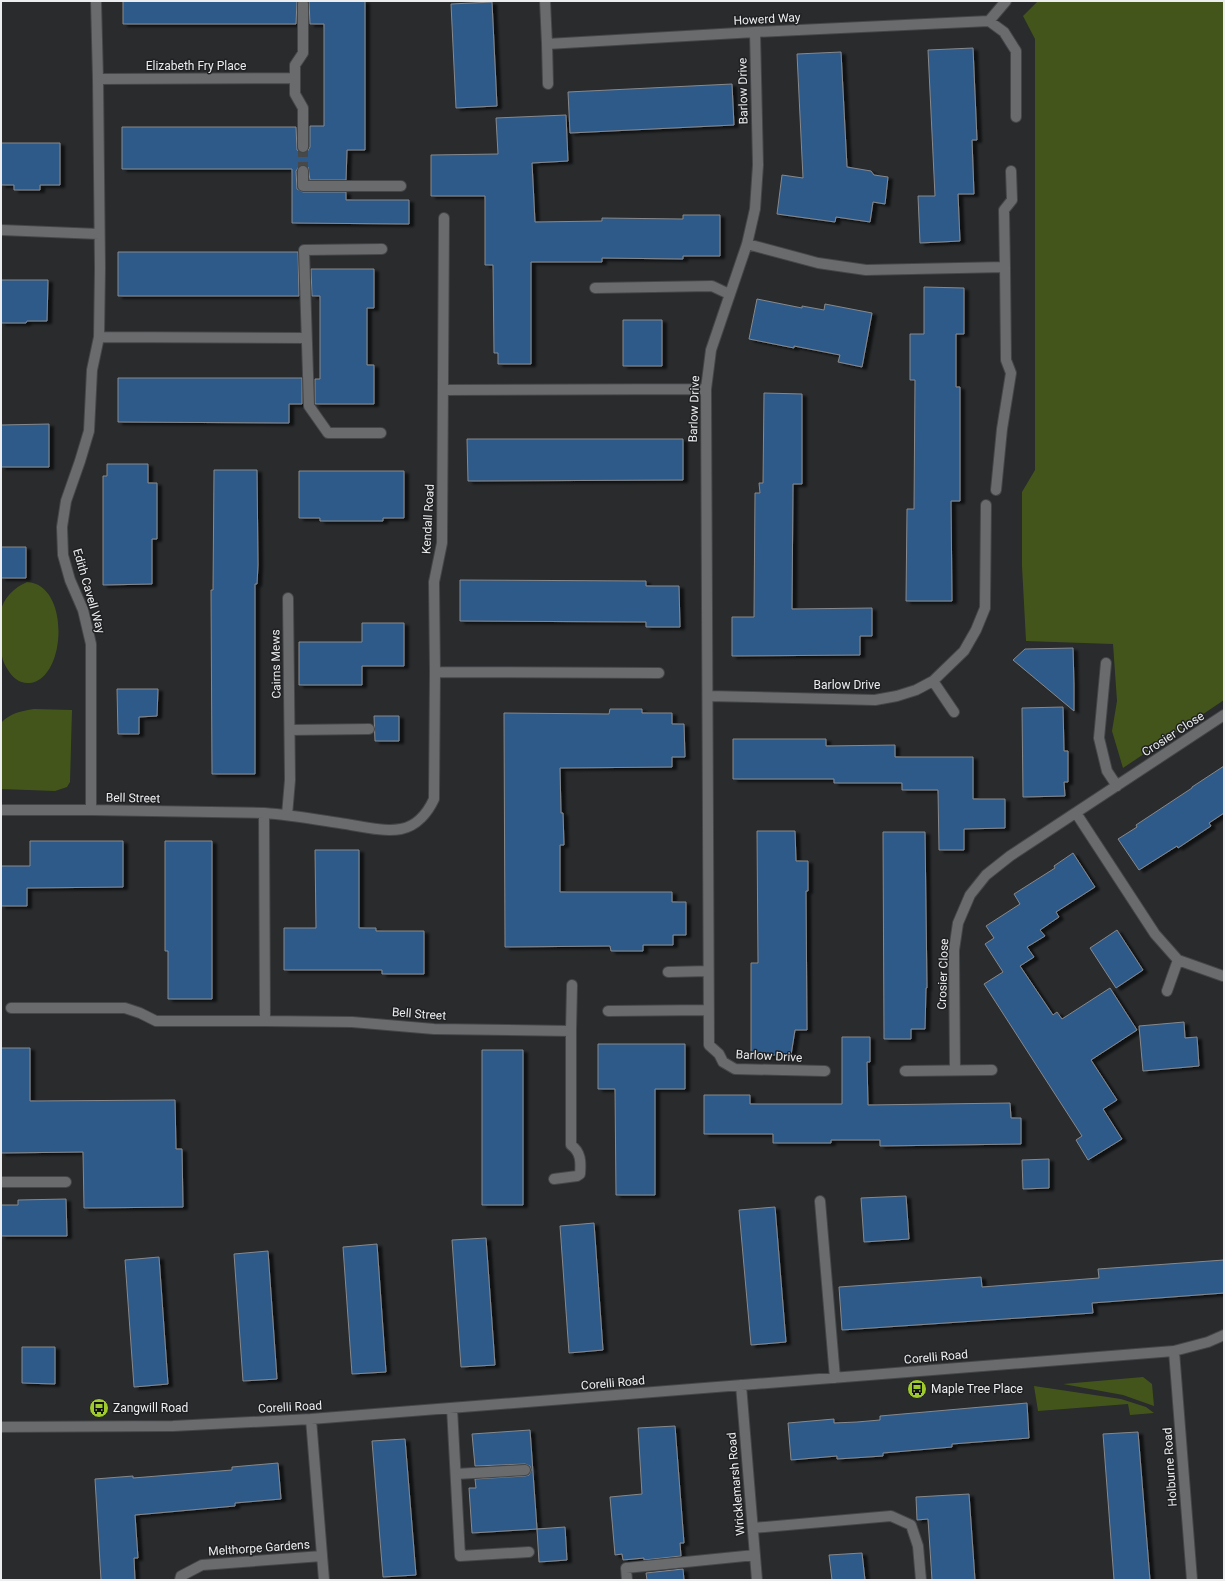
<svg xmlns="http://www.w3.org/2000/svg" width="1225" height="1581" font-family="Roboto,sans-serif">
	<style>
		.green { fill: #44551b }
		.building { fill: #2f5a8a; stroke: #86888b; filter: url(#shadow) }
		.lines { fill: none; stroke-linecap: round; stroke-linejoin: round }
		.minor-tunnel { stroke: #46484a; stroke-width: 10; stroke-dasharray: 10 5; stroke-linecap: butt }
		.minor-casing { stroke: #444648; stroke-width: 12 }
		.minor { stroke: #6a6b6d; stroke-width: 10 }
		.labels { text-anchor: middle; stroke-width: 3; stroke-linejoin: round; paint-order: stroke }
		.street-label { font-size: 12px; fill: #ecedef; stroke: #1f2123 }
		.poi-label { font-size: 12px; fill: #ecedef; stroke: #1f2123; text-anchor: start }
	</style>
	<defs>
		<filter id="shadow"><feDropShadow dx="4.5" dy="2.5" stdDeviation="1" flood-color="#0009"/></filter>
	</defs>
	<rect width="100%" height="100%" fill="#292b2d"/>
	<path class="green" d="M 1038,1 L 1224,1 L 1224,700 L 1123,768 L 1112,731 L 1117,701 L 1113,644 L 1026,641 L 1022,566 L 1022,492 L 1035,470 L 1035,39 L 1023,16 Z
		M 27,582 C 70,584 67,678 30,683 C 20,684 13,678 8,670 C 0,659 1,648 1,635 C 1,627 0,618 1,611 C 3,598 15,587 27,582 Z
		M 34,709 L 72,710 L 70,782 L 67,787 L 55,791 L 1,789 L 1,723 C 10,713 21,711 34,709 Z
		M 1143,1377 L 1152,1384 L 1154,1406 L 1123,1395 L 1063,1384 Z
		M 1034,1386 L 1121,1399 L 1146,1407 L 1154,1413 L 1130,1415 L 1128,1404 L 1038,1411 Z"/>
	<path class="building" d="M 123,1 L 297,1 L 296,24 L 123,24 Z
		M 309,1 L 365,1 L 365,150 L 347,150 L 346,180 L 310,180 L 308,167 L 306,165 L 300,165 L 296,171 L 297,189 L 303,192 L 346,192 L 346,200 L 409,200 L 409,224 L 292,223 L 292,169 L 122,169 L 122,127 L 296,127 L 297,150 L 303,153 L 307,152 L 310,147 L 310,126 L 324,126 L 324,24 L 310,24 Z
		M 492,2 L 497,106 L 456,108 L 451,4 Z
		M 973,48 L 977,140 L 972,140 L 974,194 L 958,194 L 960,241 L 920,243 L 918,196 L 935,196 L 928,50 Z
		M 841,52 L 847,167 L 871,171 L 874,175 L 888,177 L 885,204 L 873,202 L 870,222 L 836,217 L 835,222 L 777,214 L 782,175 L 803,178 L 797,54 Z
		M 732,84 L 734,125 L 570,133 L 568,92 Z
		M 566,115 L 568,161 L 532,163 L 535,222 L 602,221 L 602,218 L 683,219 L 683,215 L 720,215 L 720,256 L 683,256 L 683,259 L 602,258 L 602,262 L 531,262 L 531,364 L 498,364 L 498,353 L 494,353 L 493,265 L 485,265 L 485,196 L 431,196 L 431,155 L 498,154 L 496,118 Z
		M 1,143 L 60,143 L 60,185 L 40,185 L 40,190 L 14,190 L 14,185 L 1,185 Z
		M 118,252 L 298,252 L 299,296 L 118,296 Z
		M 311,269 L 374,269 L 374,308 L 367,308 L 367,365 L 374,365 L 374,404 L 315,404 L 315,379 L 320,379 L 320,296 L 312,296 Z
		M 1,280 L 48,280 L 47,321 L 27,321 L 26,323 L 1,323 Z
		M 924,287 L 964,288 L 964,334 L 956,334 L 956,387 L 960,387 L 960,501 L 951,501 L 952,601 L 906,601 L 907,509 L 914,509 L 915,380 L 910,380 L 910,334 L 924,334 Z
		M 757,299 L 802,308 L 802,306 L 824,310 L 825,304 L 872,313 L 862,367 L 838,362 L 840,355 L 794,346 L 794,348 L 749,339 Z
		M 623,320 L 662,320 L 662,366 L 623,366 Z
		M 118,378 L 302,378 L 302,404 L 289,404 L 289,423 L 118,422 Z
		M 764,393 L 802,394 L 802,484 L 793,484 L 792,609 L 872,608 L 872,636 L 860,636 L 860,655 L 732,656 L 732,617 L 754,617 L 755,493 L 760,493 L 759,483 L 763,483 Z
		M 49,424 L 49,467 L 1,467 L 1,425 Z
		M 467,439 L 683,439 L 683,480 L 468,481 Z
		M 107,464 L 148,464 L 148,483 L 157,483 L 157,539 L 152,539 L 152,584 L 103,585 L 103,476 L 107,476 Z
		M 214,470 L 257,470 L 258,565 L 257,584 L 255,584 L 255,774 L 212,774 L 211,590 L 213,590 Z
		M 299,471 L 404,471 L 404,518 L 383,518 L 383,521 L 320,521 L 320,518 L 299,518 Z
		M 1,547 L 26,547 L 26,578 L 1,578 Z
		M 460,580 L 646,581 L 646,586 L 679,586 L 680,627 L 646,627 L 646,622 L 460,621 Z
		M 362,623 L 404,623 L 404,666 L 362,666 L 362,685 L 299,685 L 299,642 L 362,642 Z
		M 1073,648 L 1074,685 L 1074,711 L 1013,660 L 1025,649 Z
		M 117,689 L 158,689 L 157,716 L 139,717 L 139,734 L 118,734 Z
		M 1063,707 L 1064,751 L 1068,751 L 1068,782 L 1064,782 L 1065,796 L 1023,797 L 1022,708 Z
		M 610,709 L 642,709 L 642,713 L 672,713 L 672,724 L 684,724 L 685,757 L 672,757 L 672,767 L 560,768 L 561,813 L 563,813 L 564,845 L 560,845 L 560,892 L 672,892 L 672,902 L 686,902 L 686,935 L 673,935 L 673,945 L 643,945 L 643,951 L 611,951 L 610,946 L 505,947 L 504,713 L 609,714 Z
		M 374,716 L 399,716 L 399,741 L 375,741 Z
		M 733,739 L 826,739 L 826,746 L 895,745 L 895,757 L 973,757 L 973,799 L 1005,799 L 1005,828 L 964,829 L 964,850 L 939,850 L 938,790 L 902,790 L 902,783 L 834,783 L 834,779 L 733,779 Z
		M 1224,766 L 1224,813 L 1209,823 L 1211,826 L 1178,848 L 1177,846 L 1139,870 L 1118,839 L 1137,827 L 1136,825 L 1192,788 L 1192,787 Z
		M 757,831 L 795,831 L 796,861 L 808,861 L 808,891 L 806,891 L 807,1030 L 795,1030 L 791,1055 L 751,1055 L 751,963 L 758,963 Z
		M 883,832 L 925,832 L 927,988 L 926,988 L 925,1029 L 911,1029 L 911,1039 L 884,1039 Z
		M 30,841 L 123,841 L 123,887 L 27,888 L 27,906 L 1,906 L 1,866 L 30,866 Z
		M 165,841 L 212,841 L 212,999 L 168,999 L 168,951 L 165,951 Z
		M 315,850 L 359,850 L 359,928 L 376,928 L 376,931 L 424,931 L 424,974 L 382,974 L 382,970 L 284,970 L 284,928 L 316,928 Z
		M 1073,853 L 1095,887 L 1056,912 L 1059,917 L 1040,930 L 1045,936 L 1027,947 L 1034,957 L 1020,966 L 1053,1015 L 1057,1012 L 1062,1019 L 1110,988 L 1137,1030 L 1091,1060 L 1117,1100 L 1103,1109 L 1122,1139 L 1088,1160 L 1076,1140 L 1082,1136 L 984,984 L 1003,972 L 985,944 L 994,938 L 986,926 L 1020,904 L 1014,894 L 1055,868 L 1054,866 Z
		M 1117,930 L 1143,970 L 1116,988 L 1090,948 Z
		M 1184,1022 L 1185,1038 L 1197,1037 L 1199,1066 L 1143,1071 L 1139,1026 Z
		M 842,1037 L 870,1037 L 870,1062 L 867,1062 L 868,1105 L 1010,1103 L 1011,1118 L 1021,1118 L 1021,1144 L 880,1146 L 880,1140 L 831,1140 L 831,1143 L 773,1143 L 773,1134 L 704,1134 L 704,1095 L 750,1095 L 750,1104 L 842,1104 Z
		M 598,1044 L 685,1044 L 685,1089 L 655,1089 L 655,1195 L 616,1195 L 615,1089 L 598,1089 Z
		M 1,1048 L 30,1048 L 30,1101 L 175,1100 L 176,1149 L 182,1149 L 183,1207 L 84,1208 L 83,1152 L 1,1153 Z
		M 482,1050 L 523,1050 L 523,1205 L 482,1205 Z
		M 1049,1159 L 1049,1188 L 1023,1189 L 1022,1160 Z
		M 906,1196 L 909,1239 L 864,1242 L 861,1198 Z
		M 66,1199 L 67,1236 L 1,1236 L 1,1205 L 18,1205 L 18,1200 Z
		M 775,1207 L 786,1342 L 751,1345 L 739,1210 Z
		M 594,1223 L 603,1350 L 569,1353 L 560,1226 Z
		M 486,1238 L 495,1365 L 461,1367 L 452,1240 Z
		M 377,1244 L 386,1372 L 352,1374 L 343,1247 Z
		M 268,1251 L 277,1379 L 243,1381 L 234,1254 Z
		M 159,1257 L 168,1384 L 134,1387 L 125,1260 Z
		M 1224,1260 L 1224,1293 L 1092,1303 L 1093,1313 L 842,1330 L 839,1287 L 981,1277 L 982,1287 L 1099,1278 L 1098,1269 Z
		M 22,1347 L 55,1347 L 55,1384 L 22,1383 Z
		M 1027,1403 L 1029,1438 L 952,1444 L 952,1447 L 883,1453 L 883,1456 L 837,1459 L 837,1456 L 791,1460 L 788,1423 L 834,1419 L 834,1423 L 857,1422 L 880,1420 L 880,1416 Z
		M 675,1426 L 684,1543 L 680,1543 L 681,1556 L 644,1560 L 644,1558 L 623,1560 L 622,1554 L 615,1555 L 610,1497 L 642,1494 L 638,1428 Z
		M 530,1430 L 537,1529 L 472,1533 L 469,1488 L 476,1488 L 475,1479 L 525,1476 L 529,1475 L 531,1470 L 530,1466 L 525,1464 L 475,1466 L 472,1434 Z
		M 1138,1432 L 1150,1580 L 1114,1580 L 1103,1434 Z
		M 405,1439 L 416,1575 L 383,1577 L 372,1441 Z
		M 278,1463 L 281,1499 L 235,1503 L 235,1506 L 135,1515 L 138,1558 L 134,1558 L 135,1580 L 101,1580 L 95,1479 L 133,1476 L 133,1478 L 232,1470 L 232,1467 Z
		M 969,1494 L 975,1580 L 932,1580 L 928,1519 L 917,1520 L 916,1497 Z
		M 565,1527 L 567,1560 L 539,1562 L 537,1529 Z
		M 862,1553 L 865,1580 L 832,1580 L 829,1555 Z
		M 683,1569 L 684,1580 L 647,1580 L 646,1573 Z"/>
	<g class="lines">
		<path class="minor-tunnel" d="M 303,147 L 303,171"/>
		<defs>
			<path id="minor" d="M 96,1 L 98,79 L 295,78
				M 545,1 L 547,44 L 755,32 L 989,21 L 1004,32 L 1016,51 L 1016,117
				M 989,21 L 1006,1
				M 755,32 L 758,165 L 755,209 L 747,244 L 711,350 L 706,389 L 709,1045 L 719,1054 L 723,1062 L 735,1069 L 825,1071
				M 547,44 L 548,84
				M 303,147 L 303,108 L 295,94 L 295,65 L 303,53 L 303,4
				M 303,171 L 303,186 L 401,186
				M 1,230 L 99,234
				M 747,244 L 818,263 L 866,270 L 1005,267 L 1004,210 L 1012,200 L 1011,171
				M 595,288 L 712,286 L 729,294
				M 99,337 L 306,338
				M 444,390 L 706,389
				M 381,433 L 328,433 L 309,406 L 304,250 L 382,249
				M 996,490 L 1002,429 L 1011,373 L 1006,360 L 1005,267
				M 1106,663 L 1099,738 L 1107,771 L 1117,786
				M 435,672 L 434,582 L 442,543 L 444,218
				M 933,681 L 954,712
				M 708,696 L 875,700 L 897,696 L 916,690 L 933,681 L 964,651 L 976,630 L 985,608 L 986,505
				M 290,730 L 369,729
				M 1,810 L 91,810 L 264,813 C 292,815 319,820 346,824 C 364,827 384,832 401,829 C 417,826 428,812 434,799 L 435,672 L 659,673
				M 91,810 L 91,644 L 83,610 L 70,580 L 63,555 L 62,527 L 66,501 L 80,461 L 89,431 L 92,370 L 99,337 L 100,268 L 98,79
				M 264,813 L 265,1021 L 352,1022 L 434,1029 L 571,1031 L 572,985
				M 1076,813 L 1155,934 L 1178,960 L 1223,976
				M 287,815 L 290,780 L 288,598
				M 668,972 L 708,971
				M 1167,991 L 1178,960
				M 11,1008 L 125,1008 L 140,1013 L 156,1021 L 265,1021
				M 608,1011 L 708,1010
				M 955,1070 L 954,950 L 958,923 L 970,895 L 986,875 L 1010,856 L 1224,715
				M 905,1071 L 992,1070
				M 554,1179 L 577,1176 L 580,1174 C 581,1162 581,1152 571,1145 L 571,1031
				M 1,1182 L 66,1182
				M 820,1201 L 835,1378
				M 1174,1351 L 1192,1580
				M 741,1385 L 757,1580
				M 452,1408 L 460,1556 L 529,1552
				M 311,1419 L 324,1580
				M 1,1427 L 173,1426 L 311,1419 L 1174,1351 L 1208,1342 L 1224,1335
				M 456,1474 L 525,1470
				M 753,1528 L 891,1516 L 911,1525 L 918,1546 L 921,1580
				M 180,1580 L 181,1576 L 202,1565 L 322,1556
				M 627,1580 L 626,1568 L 755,1555"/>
		</defs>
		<use href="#minor" class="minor-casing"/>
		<use href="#minor" class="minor"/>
	</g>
	<defs>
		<symbol id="bus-disc" viewBox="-11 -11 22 22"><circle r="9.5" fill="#9fca2d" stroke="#1f2123"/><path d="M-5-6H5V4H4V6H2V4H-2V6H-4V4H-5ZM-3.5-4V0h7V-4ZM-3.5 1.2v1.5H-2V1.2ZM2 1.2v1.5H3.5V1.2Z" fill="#111"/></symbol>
	</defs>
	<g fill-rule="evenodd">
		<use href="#bus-disc" x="906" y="1378" width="22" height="22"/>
		<use href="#bus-disc" x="88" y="1397" width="22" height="22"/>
	</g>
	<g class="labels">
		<g class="street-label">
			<text transform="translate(767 19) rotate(-3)" y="4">Howerd Way</text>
			<text x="196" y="70">Elizabeth Fry Place</text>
			<text transform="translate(743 91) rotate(-91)" y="4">Barlow Drive</text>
			<text transform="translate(694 409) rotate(-88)" y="4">Barlow Drive</text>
			<text transform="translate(428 519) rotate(-87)" y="4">Kendall Road</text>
			<text transform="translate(89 591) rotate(74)" y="4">Edith Cavell Way</text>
			<text transform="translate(276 664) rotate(-91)" y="4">Cairns Mews</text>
			<text x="847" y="689">Barlow Drive</text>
			<text transform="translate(1173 734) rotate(-33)" y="4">Crosier Close</text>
			<text transform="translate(133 798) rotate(1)" y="4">Bell Street</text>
			<text transform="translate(943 974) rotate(-88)" y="4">Crosier Close</text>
			<text transform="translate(419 1014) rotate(4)" y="4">Bell Street</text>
			<text transform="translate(769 1056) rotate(3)" y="4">Barlow Drive</text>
			<text transform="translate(936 1357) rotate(-5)" y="4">Corelli Road</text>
			<text transform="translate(613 1383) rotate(-5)" y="4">Corelli Road</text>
			<text transform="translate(290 1407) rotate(-3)" y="4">Corelli Road</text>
			<text transform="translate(1170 1467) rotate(-94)" y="4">Holburne Road</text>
			<text transform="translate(736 1484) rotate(-95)" y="4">Wricklemarsh Road</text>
			<text transform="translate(259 1548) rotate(-4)" y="4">Melthorpe Gardens</text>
		</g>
		<g class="poi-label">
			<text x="931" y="1393">Maple Tree Place</text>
			<text x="113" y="1412">Zangwill Road</text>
		</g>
	</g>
	<rect width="1225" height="1581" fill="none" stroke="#ecedef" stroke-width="4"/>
</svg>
